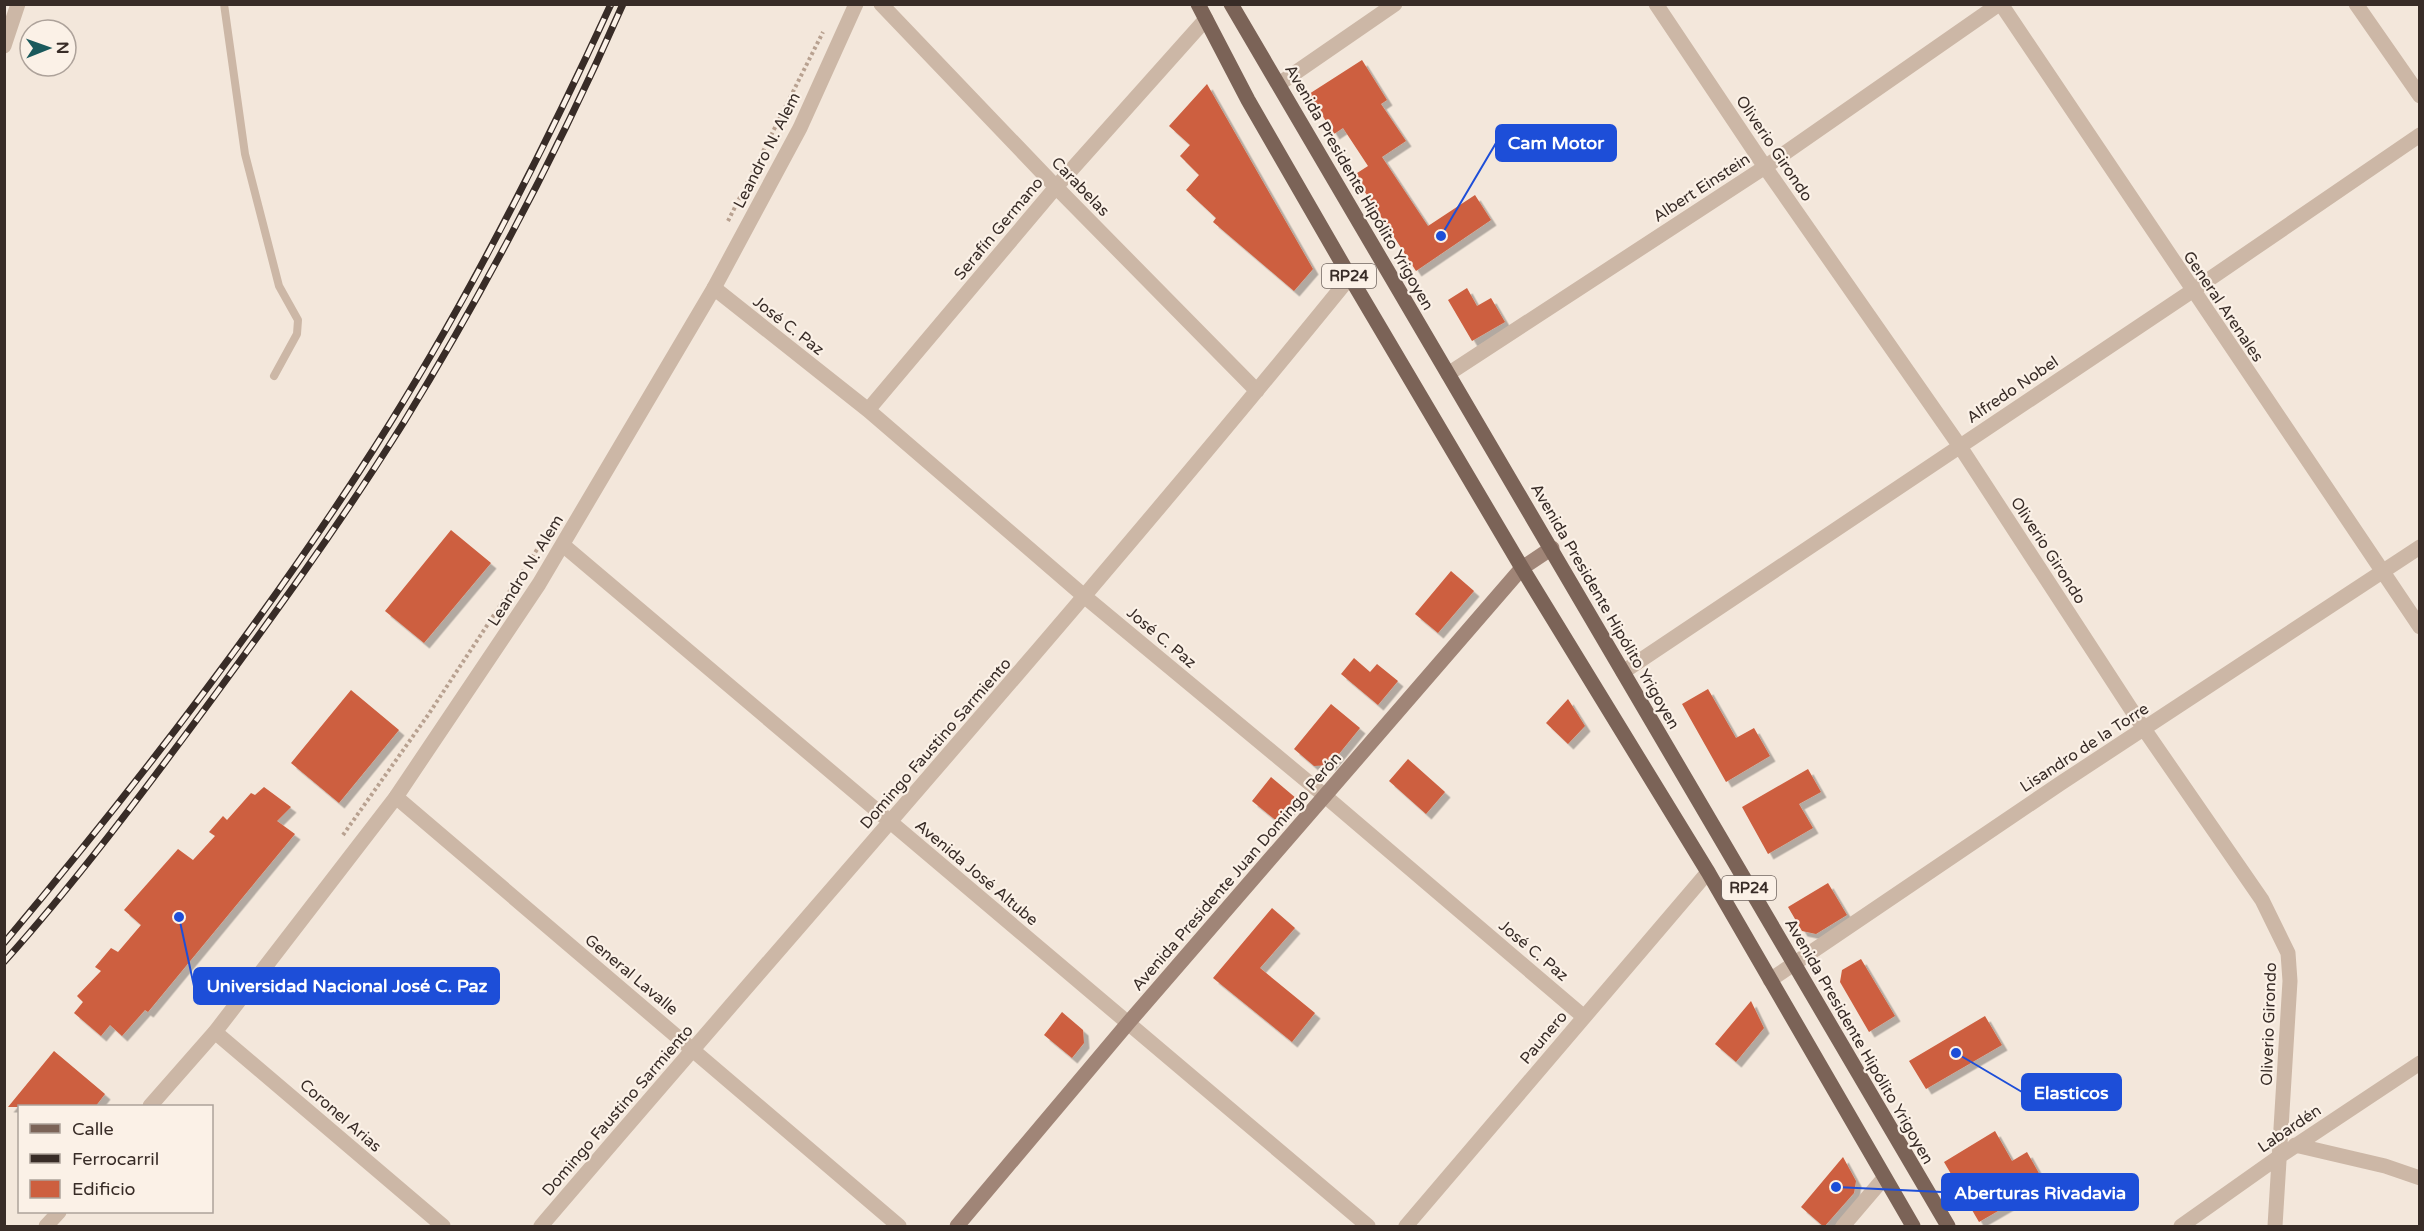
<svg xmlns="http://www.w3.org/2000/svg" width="2424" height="1231" font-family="'Varela Round',sans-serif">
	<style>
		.building { fill: #cd5f3f; filter: url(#shadow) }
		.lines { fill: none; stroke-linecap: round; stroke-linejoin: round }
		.path { stroke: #b8a190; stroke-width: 4; stroke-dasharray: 3 3; stroke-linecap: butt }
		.service { stroke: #ccb7a6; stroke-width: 8 }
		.minor { stroke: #ccb7a6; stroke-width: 15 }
		.tertiary { stroke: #ccb7a6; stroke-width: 15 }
		.secondary { stroke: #a08577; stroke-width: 15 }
		.primary { stroke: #7b6357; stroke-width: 15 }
		.rail-casing { stroke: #382c27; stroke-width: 7 }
		.rail { stroke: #fbf1e7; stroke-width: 4.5; stroke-dasharray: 14; stroke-linecap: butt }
		.labels { text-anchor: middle; stroke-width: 4.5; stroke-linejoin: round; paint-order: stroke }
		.shield { fill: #fbf1e7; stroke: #726761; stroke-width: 1.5 }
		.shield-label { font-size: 15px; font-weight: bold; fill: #382c27 }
		.street-label { font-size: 16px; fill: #382c27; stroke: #fbf1e7 }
		.leader { fill: none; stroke: #1d4ed8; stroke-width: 2 }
		.callout-dot { fill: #1d4ed8; stroke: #fbf1e7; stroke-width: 2 }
		.callout { fill: #1d4ed8; stroke: #1d4ed8; stroke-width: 2 }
		.callout-label { font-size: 18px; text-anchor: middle; font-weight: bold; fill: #fff }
	</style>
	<defs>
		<filter id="shadow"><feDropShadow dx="5.5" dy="5.5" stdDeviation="0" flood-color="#0004"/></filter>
	</defs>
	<rect width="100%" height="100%" fill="#f3e7db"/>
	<path class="building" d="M 1362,60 L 1387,100 L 1381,104 L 1406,141 L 1382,157 L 1428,226 L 1475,195 L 1491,220 L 1416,271 L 1354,175 L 1368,166 L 1343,128 L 1334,134 L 1309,94 Z
		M 1207,84 L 1313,269 L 1294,291 L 1213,222 L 1216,218 L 1186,190 L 1199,175 L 1180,156 L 1190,145 L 1169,126 Z
		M 1467,288 L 1477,306 L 1491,298 L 1505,322 L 1472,341 L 1448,300 Z
		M 451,530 L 491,563 L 424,643 L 385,611 Z
		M 1451,571 L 1474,591 L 1438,633 L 1415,614 Z
		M 1354,658 L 1370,672 L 1377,664 L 1398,681 L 1378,705 L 1341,674 Z
		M 1708,689 L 1736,738 L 1754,728 L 1770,756 L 1726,782 L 1682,704 Z
		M 351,690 L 399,730 L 339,803 L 291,763 Z
		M 1568,699 L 1585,726 L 1568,744 L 1546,723 Z
		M 1331,704 L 1360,728 L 1330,765 L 1314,766 L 1294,749 Z
		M 1408,759 L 1445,792 L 1426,814 L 1389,781 Z
		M 1808,769 L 1821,792 L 1799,804 L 1813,828 L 1768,854 L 1742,807 Z
		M 1271,777 L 1297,799 L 1278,822 L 1252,801 Z
		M 264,787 L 291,807 L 277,821 L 295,834 L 148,1012 L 145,1010 L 122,1036 L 110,1025 L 101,1036 L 74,1013 L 83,1002 L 77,996 L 101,971 L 95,967 L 111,948 L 118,952 L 141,925 L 124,910 L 178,849 L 193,860 L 215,836 L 209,832 L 223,816 L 227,820 L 251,793 L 255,795 Z
		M 1828,883 L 1847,915 L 1816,934 L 1802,931 L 1788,907 Z
		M 1272,908 L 1295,928 L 1260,968 L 1315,1013 L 1292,1042 L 1213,978 Z
		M 1861,959 L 1895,1016 L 1869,1032 L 1840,982 L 1842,970 Z
		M 1751,1001 L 1764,1028 L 1736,1062 L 1715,1044 Z
		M 1062,1012 L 1083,1030 L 1084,1043 L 1072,1058 L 1044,1035 Z
		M 1985,1016 L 2002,1045 L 1926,1089 L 1909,1061 Z
		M 54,1051 L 105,1094 L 95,1107 L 8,1107 Z
		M 1995,1131 L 2012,1161 L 2027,1152 L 2045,1184 L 1979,1222 L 1944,1162 Z
		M 1843,1157 L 1856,1181 L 1854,1193 L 1824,1227 L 1801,1207 Z"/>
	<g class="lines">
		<path class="path" d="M 728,221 L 823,32
			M 343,835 L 428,715 L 544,539"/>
		<path class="service" d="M 224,4 L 245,154 L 279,286 L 298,320 L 297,334 L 274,376"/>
		<path class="minor" d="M 881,4 L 1056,187 L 1257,391
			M 1656,4 L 1765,167 L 1959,445 L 2144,729 L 2262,900 L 2288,953 L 2290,981 L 2275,1226
			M 2001,4 L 2420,627
			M 2356,4 L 2420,96
			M 1279,84 L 1395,4
			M 714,288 L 868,410 L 1084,596 L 1325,796 L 1584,1017
			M 1448,374 L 1765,167 L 1999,4
			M 868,410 L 1056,187 L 1206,19
			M 563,545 C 831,773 1101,998 1368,1226
			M 1623,672 L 2192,291 L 2420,135
			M 396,797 L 899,1226
			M 1770,980 L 2061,783 L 2420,547
			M 215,1032 L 443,1226
			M 2295,1145 L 2385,1166 L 2420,1178
			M 541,1226 C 811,910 1088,600 1350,277
			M 1406,1226 L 1708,872
			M 1843,1226 L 1884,1178
			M 2181,1226 L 2280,1156 L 2420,1063"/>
		<path class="tertiary" d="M 4,46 L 18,4
			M 150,1106 L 215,1032 L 396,797 L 539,584 L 714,288 L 800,128 L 856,4
			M 46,1226 L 59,1212"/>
		<path class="secondary" d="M 957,1226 L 1129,1022 L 1522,568 L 1552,548"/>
		<path class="primary" d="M 1198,4 L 1248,100 L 1350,277 L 1522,568 L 1708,872 L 1913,1226
			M 1231,4 L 1948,1226"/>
		<defs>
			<path id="rail" d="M 4,943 C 136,786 265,619 375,447 C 465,306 541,156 611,4
				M 4,962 C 74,884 138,799 201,714 C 271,619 341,523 404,422 C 486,288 560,147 623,4"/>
		</defs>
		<use href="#rail" class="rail-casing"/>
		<use href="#rail" class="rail"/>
	</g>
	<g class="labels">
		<g class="shield">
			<rect x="1322" y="264" width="54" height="24" rx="4.5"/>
			<rect x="1722" y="876" width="54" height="24" rx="4.5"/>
		</g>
		<g class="shield-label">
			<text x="1349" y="281">RP24</text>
			<text x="1749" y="893">RP24</text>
		</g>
		<g class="street-label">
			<text transform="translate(1775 148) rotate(56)" y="6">Oliverio Girondo</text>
			<text transform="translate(766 150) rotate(-63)" y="6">Leandro N. Alem</text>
			<text transform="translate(1081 186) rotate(46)" y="6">Carabelas</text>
			<text transform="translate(1360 187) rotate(60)" y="6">Avenida Presidente Hipólito Yrigoyen</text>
			<text transform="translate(1701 187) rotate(-33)" y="6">Albert Einstein</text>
			<text transform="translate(998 228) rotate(-50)" y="6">Serafín Germano</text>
			<text transform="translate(2224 306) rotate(56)" y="6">General Arenales</text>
			<text transform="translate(789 325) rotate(38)" y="6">José C. Paz</text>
			<text transform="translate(2012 389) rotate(-34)" y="6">Alfredo Nobel</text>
			<text transform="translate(2049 550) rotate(57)" y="6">Oliverio Girondo</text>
			<text transform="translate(525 570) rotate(-58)" y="6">Leandro N. Alem</text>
			<text transform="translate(1606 606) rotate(60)" y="6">Avenida Presidente Hipólito Yrigoyen</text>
			<text transform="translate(1162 637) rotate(40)" y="6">José C. Paz</text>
			<text transform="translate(935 743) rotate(-49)" y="6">Domingo Faustino Sarmiento</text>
			<text transform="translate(2084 747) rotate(-33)" y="6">Lisandro de la Torre</text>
			<text transform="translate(1236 871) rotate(-49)" y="6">Avenida Presidente Juan Domingo Perón</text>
			<text transform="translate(977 872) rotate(40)" y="6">Avenida José Altube</text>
			<text transform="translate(1534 950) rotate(40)" y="6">José C. Paz</text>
			<text transform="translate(632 974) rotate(40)" y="6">General Lavalle</text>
			<text transform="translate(2268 1024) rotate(-88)" y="6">Oliverio Girondo</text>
			<text transform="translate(1543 1037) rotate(-50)" y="6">Paunero</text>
			<text transform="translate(1860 1041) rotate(60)" y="6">Avenida Presidente Hipólito Yrigoyen</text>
			<text transform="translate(617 1110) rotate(-49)" y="6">Domingo Faustino Sarmiento</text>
			<text transform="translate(341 1115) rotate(41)" y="6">Coronel Arias</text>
			<text transform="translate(2289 1128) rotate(-34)" y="6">Labardén</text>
		</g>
	</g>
	<path class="leader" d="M1441 236L1496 143M179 917L194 986M1956 1053L2022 1092M1836 1187L1942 1192"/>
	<g class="callout-dot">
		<circle cx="1441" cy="236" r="6"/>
		<circle cx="179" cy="917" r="6"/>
		<circle cx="1956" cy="1053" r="6"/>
		<circle cx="1836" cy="1187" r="6"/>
	</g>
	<g class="callout">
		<rect x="1496" y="125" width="120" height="36" rx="6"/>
		<rect x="194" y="968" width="305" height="36" rx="6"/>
		<rect x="2022" y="1074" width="99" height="36" rx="6"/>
		<rect x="1942" y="1174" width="196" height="36" rx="6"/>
	</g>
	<g class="callout-label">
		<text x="1556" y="149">Cam Motor</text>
		<text x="347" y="992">Universidad Nacional José C. Paz</text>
		<text x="2071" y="1099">Elasticos</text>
		<text x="2040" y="1199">Aberturas Rivadavia</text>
	</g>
	<rect width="2424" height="1231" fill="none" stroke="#382c27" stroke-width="12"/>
	<rect x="18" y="1105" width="195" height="108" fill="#fbf1e7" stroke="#ada29a" stroke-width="1.5"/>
	<rect x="30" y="1124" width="30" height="9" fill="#7b6357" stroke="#ada29a" stroke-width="1.5"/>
	<text x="72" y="1135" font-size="18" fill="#382c27">Calle</text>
	<rect x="30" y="1154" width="30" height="9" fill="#382c27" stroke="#ada29a" stroke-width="1.5"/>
	<text x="72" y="1165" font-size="18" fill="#382c27">Ferrocarril</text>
	<rect x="30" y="1180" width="30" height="18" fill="#cd5f3f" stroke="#ada29a" stroke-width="1.5"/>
	<text x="72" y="1195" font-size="18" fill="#382c27">Edificio</text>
	<g transform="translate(48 48) rotate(89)"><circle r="28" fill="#fbf1e7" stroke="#ada29a" stroke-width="1.5"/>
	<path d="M0-4.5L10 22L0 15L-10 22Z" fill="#1a595c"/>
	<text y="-9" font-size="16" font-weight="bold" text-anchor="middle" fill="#382c27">N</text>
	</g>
</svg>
